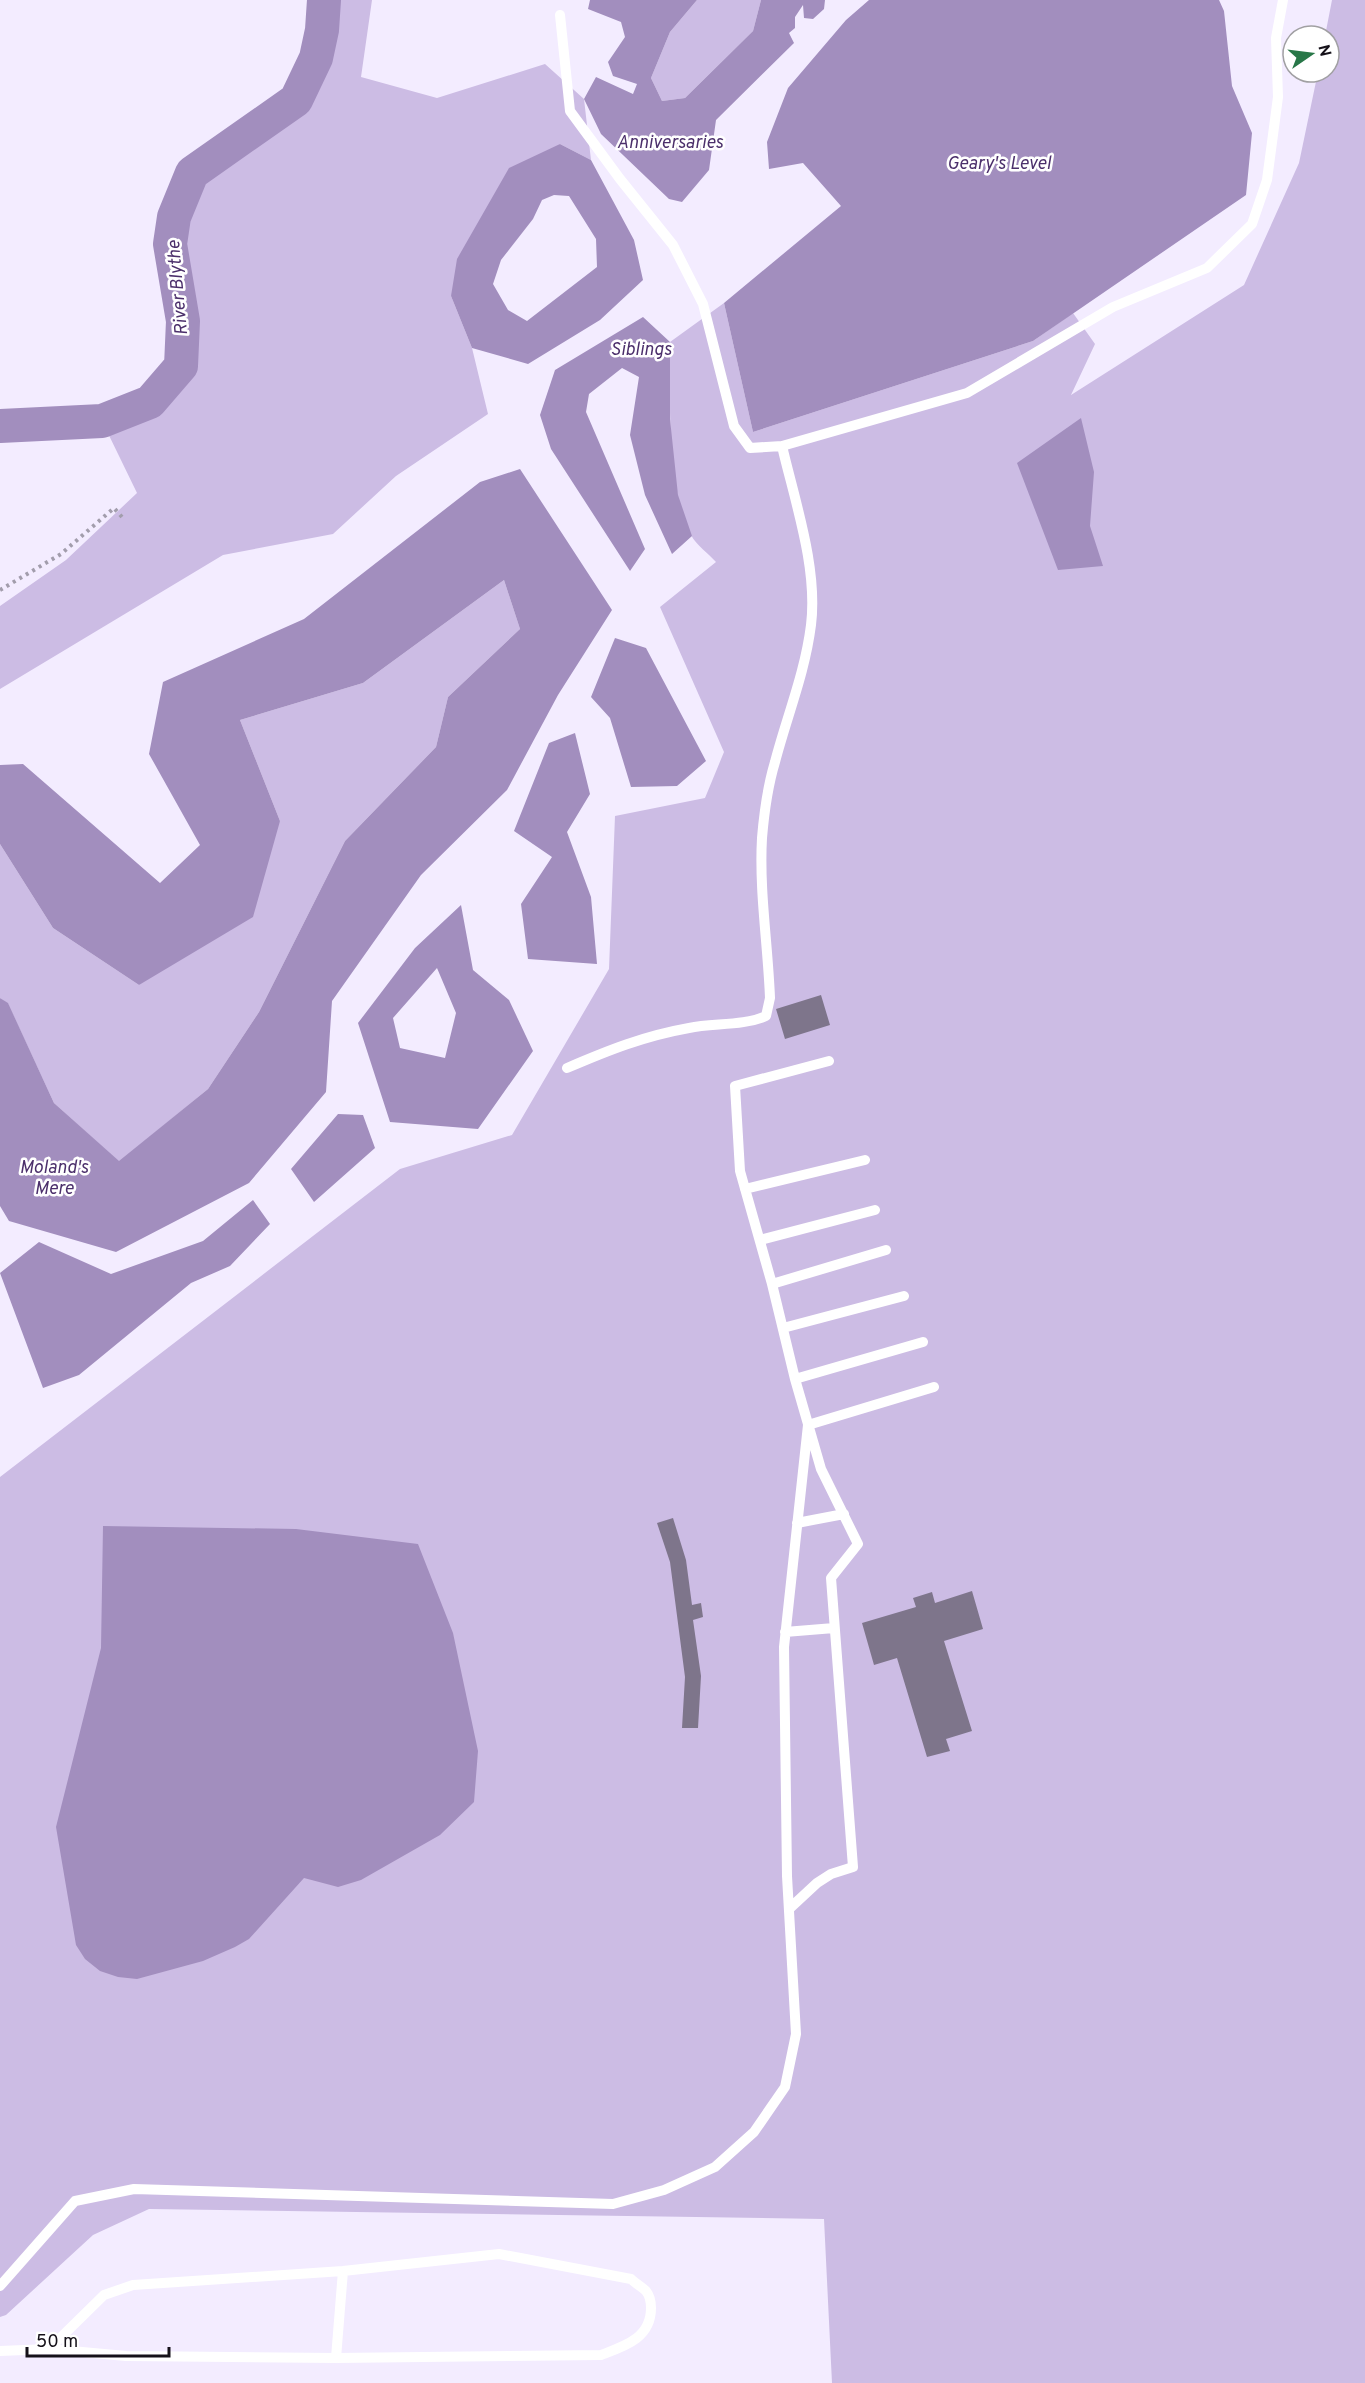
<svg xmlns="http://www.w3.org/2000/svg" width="1365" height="2383" font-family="Overpass,sans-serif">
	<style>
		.green { fill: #ccbce4 }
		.water { fill: #a28ebe; fill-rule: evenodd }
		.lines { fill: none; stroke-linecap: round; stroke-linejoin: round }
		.river { stroke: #a28ebe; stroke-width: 34 }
		.building { fill: #7e758b }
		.path { stroke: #a29dac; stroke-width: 4; stroke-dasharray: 3 4.5; stroke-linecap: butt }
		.lane { stroke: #fff; stroke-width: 10 }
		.labels { text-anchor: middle; stroke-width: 5; stroke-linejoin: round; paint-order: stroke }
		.water-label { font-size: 18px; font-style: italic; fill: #4b2f6b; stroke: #fff }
	</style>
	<rect width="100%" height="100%" fill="#f3ecff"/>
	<path class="green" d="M 324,0 L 372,0 L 361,77 L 437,98 L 545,64 L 584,99 L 591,160 L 560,144 L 451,296 L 472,348 L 488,414 L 396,476 L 333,534 L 223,555 L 0,689 L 0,606 L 66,560 L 137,493 L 102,421 L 150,402 L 181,366 L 183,321 L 170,244 L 174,217 L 192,173 L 296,100 L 316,58 L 322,30 Z
		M 697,0 L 761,0 L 753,31 L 685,98 L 662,101 L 651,78 L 670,32 Z
		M 1332,0 L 1365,0 L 1365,2383 L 832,2383 L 824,2219 L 149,2209 L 93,2235 L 6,2315 L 0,2317 L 0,1477 L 400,1169 L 512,1135 L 609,969 L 615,816 L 705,798 L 724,752 L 660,607 L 716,562 C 709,554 696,545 691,535 C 666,486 670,396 670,342 L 724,303 L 753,432 L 1033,341 L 1073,313 L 1095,344 L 1071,395 L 1244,285 L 1299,163 L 1318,72 L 1329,72 L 1329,36 L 1325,36 Z
		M 504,580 L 520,629 L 448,697 L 436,747 L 345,841 L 259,1012 L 208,1089 L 119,1162 L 54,1103 L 8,1004 L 0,998 L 0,844 L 53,928 L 139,985 L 280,821 L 240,720 L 363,683 Z"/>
	<path class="water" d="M 590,0 L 697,0 L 670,32 L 651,78 L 662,101 L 685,98 L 753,31 L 761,0 L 825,0 L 824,9 L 813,19 L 804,18 L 803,5 L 795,17 L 795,28 L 789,33 L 794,43 L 716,120 L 709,170 L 682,202 L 669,199 L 601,134 L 584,99 L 596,77 L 633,94 L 637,84 L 613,76 L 608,62 L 625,37 L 621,22 L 588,9 Z
		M 869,0 L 1219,0 L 1224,11 L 1232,86 L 1252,133 L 1246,195 L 1033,341 L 753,432 L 724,303 L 841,206 L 803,163 L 769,169 L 767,142 L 788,88 L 846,20 Z
		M 560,144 L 591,160 L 634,240 L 643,280 L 600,320 L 528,364 L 472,348 L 451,296 L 457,259 L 509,168 ZM 554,195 L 569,196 L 596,239 L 597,267 L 527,321 L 508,310 L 493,284 L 501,260 L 533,219 L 542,200 Z
		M 643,317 L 670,342 L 670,419 L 678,495 L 692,536 L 672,554 L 645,495 L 630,435 L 639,377 L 622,368 L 589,394 L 586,412 L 645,549 L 630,571 L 551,449 L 540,415 L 555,370 Z
		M 1081,418 L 1094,472 L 1090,526 L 1103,566 L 1058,570 L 1017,463 Z
		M 520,469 L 612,610 L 558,695 L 507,790 L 421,875 L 332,1001 L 326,1092 L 249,1183 L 116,1252 L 9,1221 L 0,1206 L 0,998 L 8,1003 L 54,1103 L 119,1161 L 208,1089 L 259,1012 L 345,841 L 436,747 L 448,697 L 520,629 L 504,580 L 363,683 L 240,720 L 280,821 L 253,917 L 139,985 L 53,928 L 0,844 L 0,765 L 23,764 L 160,883 L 200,845 L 149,754 L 163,682 L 304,619 L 480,482 Z
		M 615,638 L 646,648 L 706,761 L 677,786 L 631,787 L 610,718 L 591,697 Z
		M 575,733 L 590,794 L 567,832 L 591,897 L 597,964 L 528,959 L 521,904 L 552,857 L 514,831 L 549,743 Z
		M 461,905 L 473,970 L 509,1000 L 533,1051 L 478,1129 L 390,1122 L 358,1023 L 415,948 ZM 437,968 L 456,1013 L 445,1058 L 400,1048 L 393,1018 Z
		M 338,1114 L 363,1115 L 375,1148 L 314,1202 L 291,1169 Z
		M 253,1200 L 270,1224 L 230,1266 L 191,1283 L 79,1375 L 43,1388 L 0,1273 L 39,1242 L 111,1274 L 203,1241 Z
		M 103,1526 L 296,1529 L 418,1544 L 453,1633 L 478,1751 L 474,1802 L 440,1835 L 361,1880 L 338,1887 L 304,1878 L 249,1939 L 235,1947 L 203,1961 L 137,1979 L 118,1977 L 100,1971 L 85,1959 L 76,1945 L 56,1827 L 101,1648 Z"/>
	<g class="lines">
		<path class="river" d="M 0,426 L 102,421 L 150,402 L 181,366 L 183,321 L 170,244 L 174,217 L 192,173 L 296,100 L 316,58 L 322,30 L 324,0"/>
	</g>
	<path class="building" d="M 821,995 L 830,1025 L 785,1039 L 776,1009 Z
		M 673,1518 L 686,1560 L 692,1605 L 701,1603 L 703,1617 L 693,1620 L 701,1676 L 698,1728 L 682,1728 L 685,1677 L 670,1562 L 657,1523 Z
		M 972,1591 L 983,1629 L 944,1641 L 972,1731 L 946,1739 L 950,1751 L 927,1757 L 897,1658 L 874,1665 L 862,1623 L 916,1607 L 913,1598 L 932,1592 L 935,1603 Z"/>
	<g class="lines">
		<path class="path" d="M 0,590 L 61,554 L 114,508 L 122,517"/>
		<path class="lane" d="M 560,15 L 570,111 L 620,179 L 673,245 L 703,304 L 734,426 L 750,448 L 782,446 L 967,393 L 1113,307 L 1207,268 L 1252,224 L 1267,180 L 1278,97 L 1276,38 L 1283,0
			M 567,1068 C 609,1050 644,1036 689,1028 C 714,1023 743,1026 766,1016 L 770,998 C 768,945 759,891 762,838 C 764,814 768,785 775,762 C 787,716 805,673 811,625 C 818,568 795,502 782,446
			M 745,1189 L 865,1160
			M 760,1240 L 875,1210
			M 772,1284 L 740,1171 L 735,1086 L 829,1061
			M 783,1328 L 904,1296
			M 795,1379 L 923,1342
			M 808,1425 L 934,1387
			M 797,1523 L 844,1514
			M 785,1632 L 834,1628
			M 789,1909 L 817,1883 L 831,1874 L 853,1867 L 831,1578 L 858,1544 L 821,1469 L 795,1379 L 772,1284 L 886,1250
			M 0,2286 L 75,2201 L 134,2189 L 613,2204 L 664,2190 L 715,2167 L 754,2132 L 785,2087 L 796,2034 L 787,1876 L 784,1647 L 808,1425
			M 0,2351 L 49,2349 L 126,2356 L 336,2358 L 601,2355 C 625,2346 651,2338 651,2308 C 651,2302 650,2296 646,2291 C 642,2287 635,2283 631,2279 L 499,2254 L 343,2271 L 133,2285 L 104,2295 L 49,2349
			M 336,2358 L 343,2271"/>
	</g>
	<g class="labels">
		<g class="water-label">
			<text x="670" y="148">Anniversaries</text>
			<text x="999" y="169">Geary's Level</text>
			<text transform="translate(177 288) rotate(-95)" y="6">River Blythe</text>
			<text x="641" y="355">Siblings</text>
			<text x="54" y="1173">Moland's<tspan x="54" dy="21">Mere</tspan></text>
		</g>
	</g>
	<g transform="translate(1311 54) rotate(76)"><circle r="28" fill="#ffffff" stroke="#a1a0a3" stroke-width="1.5"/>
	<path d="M0-4.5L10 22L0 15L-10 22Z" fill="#287748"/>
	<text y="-9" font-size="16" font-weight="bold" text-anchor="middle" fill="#151119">N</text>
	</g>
	<path d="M27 2347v9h142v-9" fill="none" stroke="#151119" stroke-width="3"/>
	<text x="36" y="2347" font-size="18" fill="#151119" stroke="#ffffff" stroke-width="4.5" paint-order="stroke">50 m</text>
</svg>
